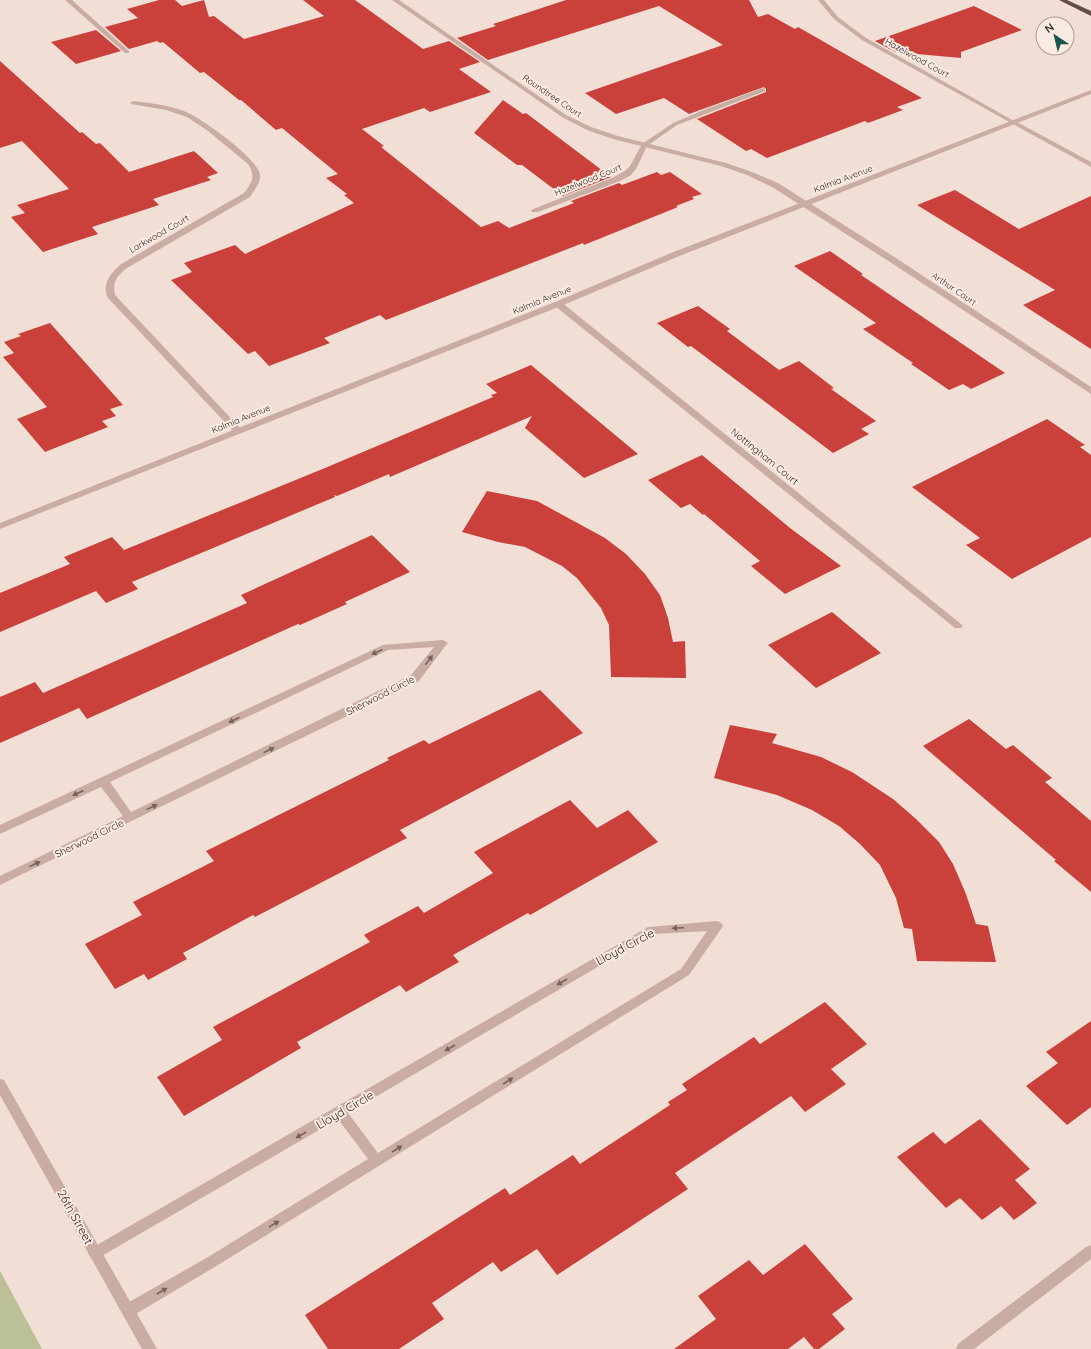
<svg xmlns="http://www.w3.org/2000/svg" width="1091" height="1349" font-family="Quicksand,sans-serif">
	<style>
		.green { fill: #bbc096 }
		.building { fill: #ca413b }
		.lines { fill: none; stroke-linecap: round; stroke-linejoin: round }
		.service { fill: #c9aca2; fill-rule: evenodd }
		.minor { fill: #c9aca2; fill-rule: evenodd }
		.tertiary { fill: #c9aca2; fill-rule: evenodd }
		.trunk { fill: #664c48; fill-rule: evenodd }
		.oneway { fill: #77625d }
		.labels { text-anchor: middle; stroke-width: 4; stroke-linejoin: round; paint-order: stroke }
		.far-street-label { font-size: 9px; fill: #342625; stroke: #f9eae2 }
		.street-label { font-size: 10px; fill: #342625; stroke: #f9eae2 }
		.near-street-label { font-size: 12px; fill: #342625; stroke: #f9eae2 }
	</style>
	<rect width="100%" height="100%" fill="#f1dfd6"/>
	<path class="green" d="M 0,1271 L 42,1349 L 0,1349 Z"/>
	<path class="building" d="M 159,0 L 175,0 L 182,6 L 204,0 L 209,17 L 214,16 L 244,39 L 324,16 L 303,0 L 355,0 L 423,49 L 449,41 L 480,62 L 459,69 L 491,92 L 430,112 L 424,108 L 362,129 L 384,146 L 381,147 L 481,227 L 498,221 L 509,228 L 574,203 L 571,201 L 619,183 L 622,185 L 657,172 L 661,175 L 670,172 L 702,194 L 692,197 L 694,199 L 676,206 L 678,207 L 584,245 L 583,243 L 386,320 L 380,315 L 324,338 L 330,343 L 269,366 L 255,351 L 248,354 L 171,280 L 192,272 L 184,263 L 235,245 L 245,254 L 354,203 L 344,195 L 347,194 L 326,178 L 338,174 L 282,128 L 276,130 L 241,100 L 239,100 L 204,72 L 200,73 L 163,42 L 160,43 L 157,41 L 129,49 L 105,27 L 138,18 L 127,9 Z
		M 566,0 L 749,0 L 758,17 L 768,14 L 795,29 L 798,27 L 922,98 L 897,107 L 903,110 L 868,123 L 865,121 L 767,158 L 751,149 L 746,151 L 697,119 L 766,92 L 766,89 L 764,87 L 689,114 L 664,98 L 616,114 L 585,93 L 723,45 L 659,6 L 488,60 L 457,38 L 496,26 L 493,24 Z
		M 974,6 L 1022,30 L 961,52 L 961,58 L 895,52 L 875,41 Z
		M 96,30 L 121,51 L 76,64 L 51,42 Z
		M 0,61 L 80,133 L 82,132 L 96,144 L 100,143 L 129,172 L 194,151 L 218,173 L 207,177 L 211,180 L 153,199 L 159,205 L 92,227 L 98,234 L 43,252 L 11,217 L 25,213 L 17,205 L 69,189 L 22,141 L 0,148 Z
		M 503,100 L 523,114 L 526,113 L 611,177 L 563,196 L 522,165 L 517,165 L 474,133 Z
		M 955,190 L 1019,229 L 1091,196 L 1091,349 L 1023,305 L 1055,290 L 917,205 Z
		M 830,251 L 863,274 L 861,275 L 1005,373 L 971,389 L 963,384 L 949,390 L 911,364 L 913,363 L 863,329 L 876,323 L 794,266 Z
		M 698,306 L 730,329 L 727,331 L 779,370 L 799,361 L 834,388 L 831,389 L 876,421 L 861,429 L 869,434 L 833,453 L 691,346 L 688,347 L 657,323 Z
		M 50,323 L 123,405 L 110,409 L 116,416 L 102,421 L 108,427 L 45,452 L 17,419 L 47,407 L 3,357 L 14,353 L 4,342 L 21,336 L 18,334 Z
		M 531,365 L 638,454 L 584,478 L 525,428 L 532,416 L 390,477 L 389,474 L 337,496 L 334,495 L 335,497 L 132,582 L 138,589 L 106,603 L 96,591 L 0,632 L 0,593 L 70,564 L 64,557 L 112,537 L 124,550 L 325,468 L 493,397 L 491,395 L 497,393 L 486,384 Z
		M 1047,419 L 1085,445 L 1080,447 L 1091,455 L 1091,537 L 1012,579 L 966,545 L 980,538 L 912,487 Z
		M 702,455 L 790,528 L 841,566 L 785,594 L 751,566 L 760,561 L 704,514 L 703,515 L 690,504 L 681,508 L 648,480 Z
		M 487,491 L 537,501 L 605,538 L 626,554 L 645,574 L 660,595 L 668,618 L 673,642 L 685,641 L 686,678 L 611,677 L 609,625 L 601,608 L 577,578 L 562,566 L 525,547 L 498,542 L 462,532 Z
		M 372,535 L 410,572 L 345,602 L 347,604 L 300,625 L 298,624 L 87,719 L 79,708 L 0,743 L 0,697 L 35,682 L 43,693 L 247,603 L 241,595 Z
		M 832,612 L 881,653 L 816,688 L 768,645 Z
		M 540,690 L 583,733 L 400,830 L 407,838 L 255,917 L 253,915 L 183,953 L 187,959 L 148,980 L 144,974 L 115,989 L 85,944 L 142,915 L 133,902 L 214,861 L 206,851 L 389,760 L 387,758 L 424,740 L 429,744 Z
		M 969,719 L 1006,749 L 1013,745 L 1052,778 L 1045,782 L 1091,821 L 1091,892 L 1054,861 L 1056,860 L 923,746 Z
		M 730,725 L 777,734 L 772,743 L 821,757 L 852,772 L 893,799 L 916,819 L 939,842 L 953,864 L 966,894 L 976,924 L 988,926 L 996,962 L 917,961 L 912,929 L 904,928 L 896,898 L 880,865 L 860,844 L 839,826 L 812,810 L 777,795 L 714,778 Z
		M 570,800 L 597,828 L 628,810 L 658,842 L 530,915 L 528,913 L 453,955 L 459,962 L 406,992 L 400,985 L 297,1042 L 301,1048 L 184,1116 L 157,1077 L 222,1040 L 213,1027 L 370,942 L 364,935 L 418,906 L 424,913 L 493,873 L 474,852 Z
		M 825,1002 L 867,1044 L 831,1069 L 846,1084 L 805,1112 L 791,1096 L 675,1173 L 688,1189 L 557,1275 L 537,1249 L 501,1272 L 493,1262 L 432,1303 L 444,1319 L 399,1349 L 328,1349 L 305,1315 L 505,1188 L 510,1195 L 573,1155 L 580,1164 L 670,1105 L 668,1102 L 687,1090 L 682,1084 L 754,1037 L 760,1044 Z
		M 1091,1021 L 1091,1107 L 1067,1125 L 1026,1086 L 1058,1063 L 1046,1052 Z
		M 980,1119 L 1030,1169 L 1015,1180 L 1037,1203 L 1014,1220 L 1001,1206 L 982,1220 L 960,1198 L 946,1208 L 897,1157 L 933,1132 L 945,1144 Z
		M 805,1244 L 853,1299 L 832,1314 L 845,1329 L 819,1349 L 814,1349 L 804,1337 L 788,1349 L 674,1349 L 716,1319 L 698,1296 L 749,1260 L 763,1275 Z"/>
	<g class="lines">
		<path class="service" d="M 65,0 L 72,0 L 129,51 L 129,53 L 125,53 Z
			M 818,0 L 824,0 L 838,17 L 866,38 L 1016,122 L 1011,123 L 862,40 L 834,19 Z
			M 763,88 L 765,89 L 765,91 L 677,125 L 647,146 L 636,169 L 631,175 L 620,181 L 538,212 L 532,212 L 531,210 L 614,177 L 625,171 L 630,166 L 642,144 L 673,123 L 706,109 Z
			M 1091,1245 L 1091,1259 L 974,1349 L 956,1349 L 958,1344 L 1086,1247 Z"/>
		<path class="minor" d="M 392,0 L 399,0 L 566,115 L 591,127 L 618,136 L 726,163 L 752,172 L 778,183 L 896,258 L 1091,387 L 1091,394 L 890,262 L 772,187 L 747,175 L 721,166 L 613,139 L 587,130 L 562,117 Z
			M 133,101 C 150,103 168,105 184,111 C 200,117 259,159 260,175 C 261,183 254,190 250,197 L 127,268 C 117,276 112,282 115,295 L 241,429 L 242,431 L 241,433 L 235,433 L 108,298 C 101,284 111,273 121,264 L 244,193 C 252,183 256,176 248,164 L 208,131 L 187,117 L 166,110 L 131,104 L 130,103 Z
			M 1013,120 L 1091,162 L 1091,167 L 1011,123 L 1010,122 Z
			M 555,302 L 561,302 L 961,624 L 963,626 L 961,628 L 955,628 L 555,306 Z
			M 443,640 L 448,643 L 446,645 L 419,681 L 0,885 L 0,876 L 123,816 L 101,787 L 0,834 L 0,825 L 383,645 ZM 434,647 L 411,675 L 131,812 L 110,782 L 388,650 Z
			M 717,921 L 721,923 L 723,926 L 721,929 L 689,975 L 218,1265 L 134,1315 L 129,1316 L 124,1315 L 122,1310 L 124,1305 L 208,1257 L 368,1159 L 338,1119 L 100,1257 L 95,1259 L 90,1257 L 88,1253 L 90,1249 L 648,927 ZM 707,931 L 681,969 L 378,1153 L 348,1113 L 654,934 Z"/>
		<path class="tertiary" d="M 1091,90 L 1091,94 L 677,257 L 561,306 L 0,529 L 0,523 L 555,302 L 671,253 Z
			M 0,1079 L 4,1080 L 157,1349 L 142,1349 L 0,1095 Z"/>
		<path class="trunk" d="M 1059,0 L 1067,0 L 1091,11 L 1091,16 Z"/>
	</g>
	<defs><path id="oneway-solid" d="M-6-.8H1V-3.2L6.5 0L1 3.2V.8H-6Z"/></defs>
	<g class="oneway">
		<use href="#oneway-solid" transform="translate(377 652) rotate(155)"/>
		<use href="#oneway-solid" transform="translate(429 660) rotate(-53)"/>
		<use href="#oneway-solid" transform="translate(234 720) rotate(155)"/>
		<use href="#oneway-solid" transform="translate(269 750) rotate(-26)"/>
		<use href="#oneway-solid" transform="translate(78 793) rotate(155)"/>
		<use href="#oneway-solid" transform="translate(152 807) rotate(-26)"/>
		<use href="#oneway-solid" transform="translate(35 864) rotate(-26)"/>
		<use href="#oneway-solid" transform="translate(678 928) rotate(177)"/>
		<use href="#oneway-solid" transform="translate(562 982) rotate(150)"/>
		<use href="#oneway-solid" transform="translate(450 1048) rotate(150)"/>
		<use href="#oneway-solid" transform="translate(508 1081) rotate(-32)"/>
		<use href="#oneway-solid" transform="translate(301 1135) rotate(150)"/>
		<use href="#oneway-solid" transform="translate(397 1149) rotate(-32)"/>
		<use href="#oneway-solid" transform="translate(274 1224) rotate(-31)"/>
		<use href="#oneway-solid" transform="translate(162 1291) rotate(-30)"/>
	</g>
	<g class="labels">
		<g class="far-street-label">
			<text transform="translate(917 58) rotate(29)" y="3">Hazelwood Court</text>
			<text transform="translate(552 96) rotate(34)" y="3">Roundtree Court</text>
			<text transform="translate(843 179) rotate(-21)" y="3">Kalmia Avenue</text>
			<text transform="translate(588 180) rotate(-22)" y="3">Hazelwood Court</text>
			<text transform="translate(159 234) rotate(-30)" y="3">Larkwood Court</text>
			<text transform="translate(954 289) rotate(34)" y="3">Arthur Court</text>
			<text transform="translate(542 300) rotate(-22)" y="3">Kalmia Avenue</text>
			<text transform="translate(241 419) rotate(-22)" y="3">Kalmia Avenue</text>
		</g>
		<g class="street-label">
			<text transform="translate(765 456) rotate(39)" y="4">Nottingham Court</text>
			<text transform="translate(380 695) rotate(-27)" y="4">Sherwood Circle</text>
			<text transform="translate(89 838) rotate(-26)" y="4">Sherwood Circle</text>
		</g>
		<g class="near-street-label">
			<text transform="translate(625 947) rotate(-28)" y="4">Lloyd Circle</text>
			<text transform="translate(345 1110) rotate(-30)" y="4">Lloyd Circle</text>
			<text transform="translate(75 1217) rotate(61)" y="4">26th Street</text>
		</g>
	</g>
	<g transform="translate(1055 36) rotate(325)"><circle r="19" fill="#f9eae2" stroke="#aa9c96"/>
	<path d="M0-3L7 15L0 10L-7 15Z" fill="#19564e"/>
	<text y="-6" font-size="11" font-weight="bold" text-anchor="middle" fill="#342625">N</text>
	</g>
</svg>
